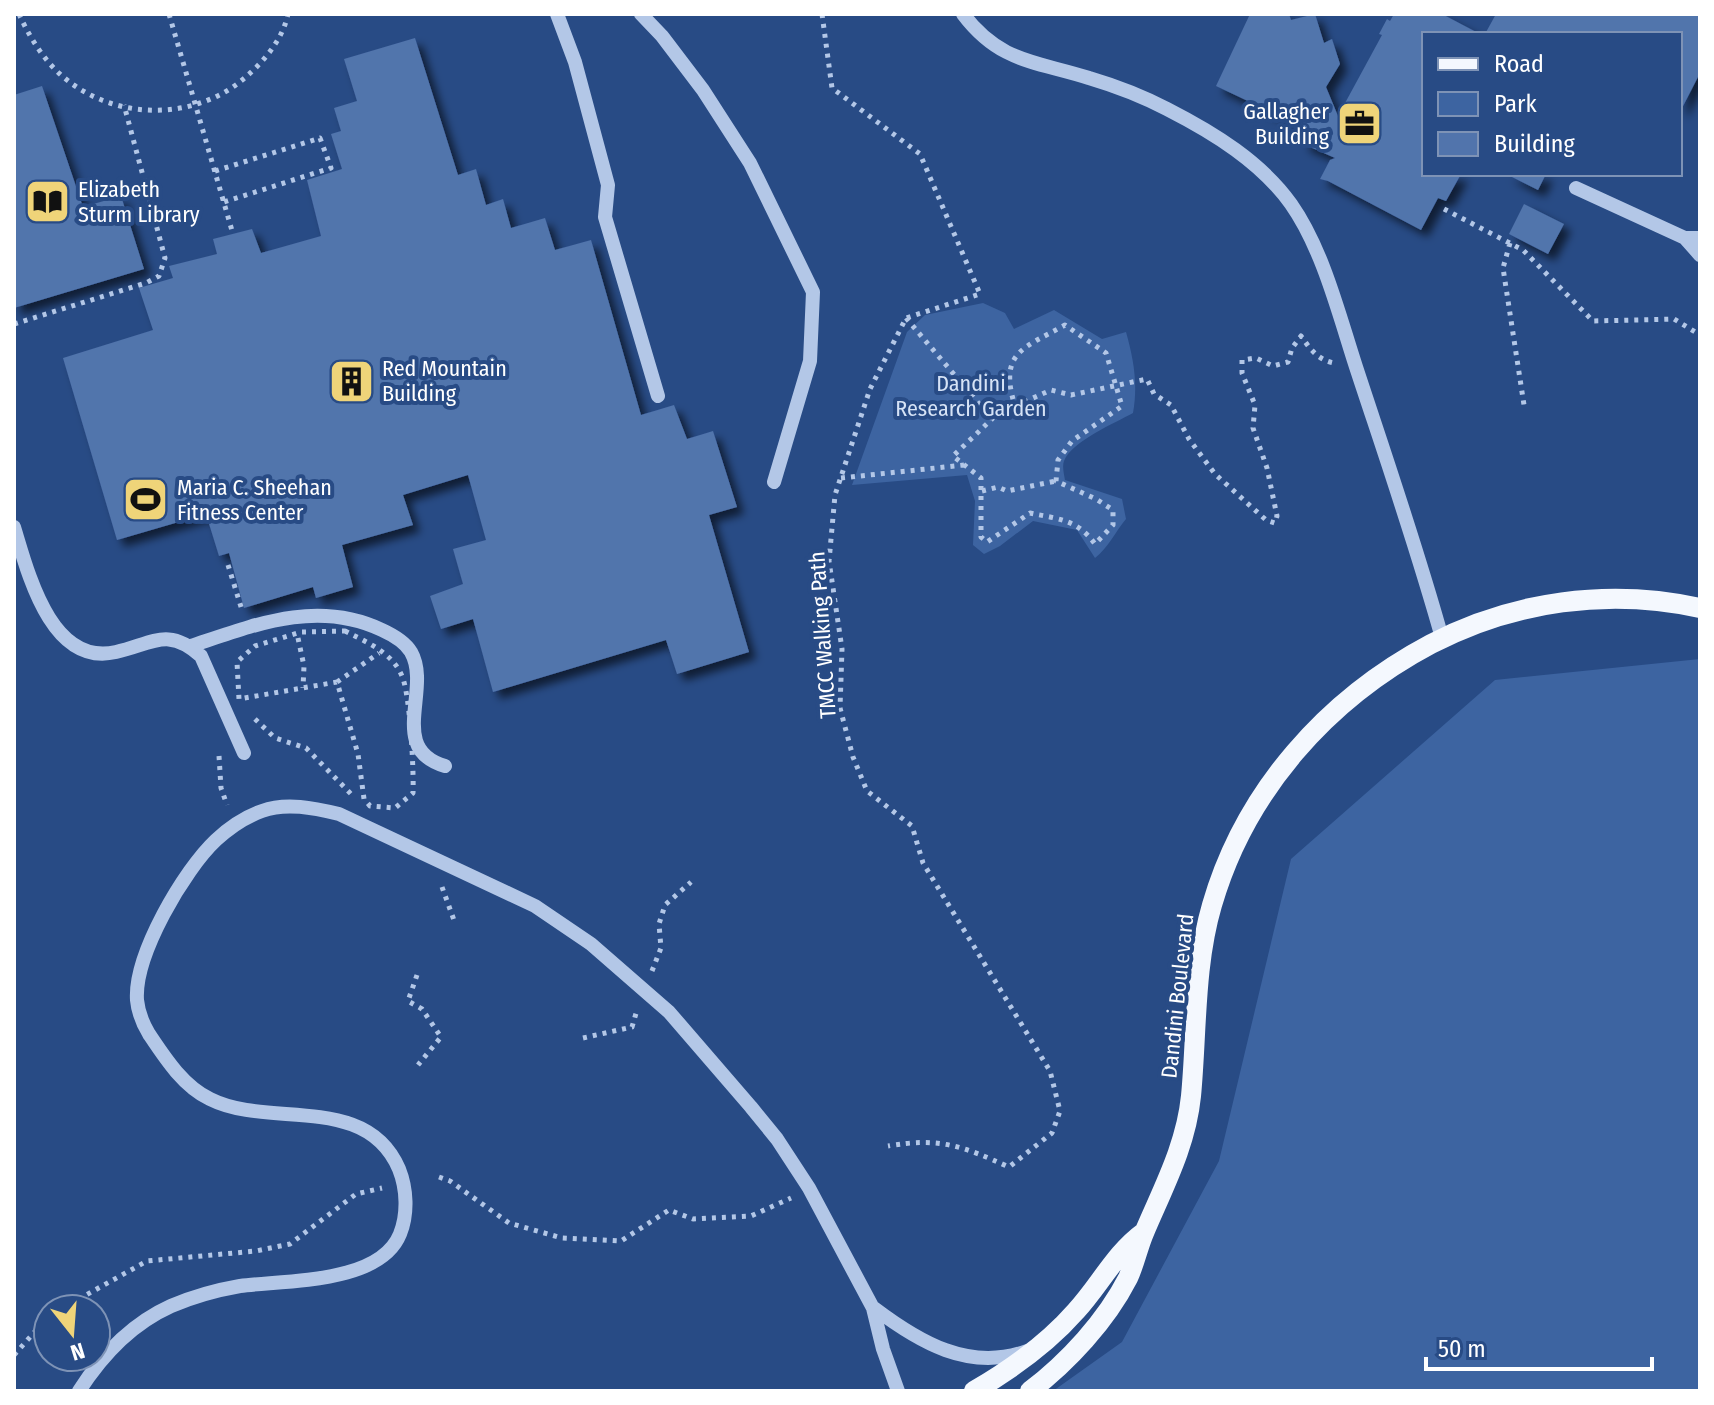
<svg xmlns="http://www.w3.org/2000/svg" width="1714" height="1405" font-family="'Fira Sans Condensed',sans-serif">
	<style>
		.green { fill: #3d64a1 }
		.building { fill: #5174ac; filter: url(#shadow) }
		.lines { fill: none; stroke-linecap: round; stroke-linejoin: round }
		.path { stroke: #b3c7e7; stroke-width: 5; stroke-dasharray: 4 6; stroke-linecap: butt }
		.minor { stroke: #b3c7e7; stroke-width: 14 }
		.major { stroke: #f4f8fe; stroke-width: 20 }
		.labels { text-anchor: middle; stroke-width: 8; stroke-linejoin: round; paint-order: stroke }
		.poi-label { font-size: 22px; fill: #fff; stroke: #284b85; text-anchor: start }
		.park-label { font-size: 22px; fill: #d6e3f6; stroke: #284b85 }
		.street-label { font-size: 22px; fill: #fff; stroke: #284b85 }
	</style>
	<defs>
		<filter id="shadow"><feDropShadow dx="7" dy="7" stdDeviation="4" flood-color="#0009"/></filter>
	</defs>
	<rect width="100%" height="100%" fill="#284b85"/>
	<path class="green" d="M 983,303 L 1005,313 L 1014,329 L 1054,310 L 1102,339 L 1126,332 C 1134,360 1138,385 1133,413 C 1115,423 1072,441 1064,461 C 1062,467 1064,474 1065,480 L 1122,499 L 1126,519 C 1115,532 1109,547 1095,558 L 1077,530 L 1033,521 L 1000,546 L 984,554 L 973,545 L 975,501 L 967,475 L 852,485 L 907,332 L 925,315 Z
		M 1700,659 L 1700,1391 L 1053,1391 L 1122,1342 L 1219,1161 L 1291,859 L 1495,680 Z"/>
	<path class="building" d="M 1250,14 L 1289,14 L 1291,20 L 1315,14 L 1324,43 L 1332,39 L 1340,64 L 1326,87 L 1338,116 L 1382,35 L 1379,34 L 1387,19 L 1390,21 L 1394,14 L 1442,14 L 1480,34 L 1424,34 L 1424,174 L 1461,174 L 1446,201 L 1438,198 L 1421,230 L 1328,181 L 1320,179 L 1330,160 L 1335,158 L 1301,143 L 1311,131 L 1216,86 Z
		M 1496,14 L 1700,14 L 1700,73 L 1680,112 L 1680,34 L 1485,34 Z
		M 415,38 L 458,175 L 476,169 L 486,205 L 503,199 L 511,228 L 545,218 L 555,250 L 591,240 L 641,415 L 674,405 L 687,439 L 713,431 L 737,507 L 709,515 L 749,652 L 677,674 L 666,640 L 493,692 L 473,619 L 441,629 L 430,596 L 463,584 L 453,549 L 486,540 L 468,475 L 403,495 L 413,525 L 342,545 L 353,587 L 316,598 L 313,587 L 244,608 L 229,553 L 219,556 L 206,514 L 117,540 L 63,358 L 153,330 L 139,288 L 173,278 L 169,266 L 217,254 L 213,239 L 252,229 L 261,253 L 321,236 L 307,180 L 342,169 L 331,134 L 341,131 L 334,108 L 357,101 L 344,59 Z
		M 42,86 L 83,207 L 121,196 L 144,269 L 14,308 L 14,95 Z
		M 1506,174 L 1546,174 L 1538,190 Z
		M 1524,204 L 1564,224 L 1548,254 L 1509,234 Z"/>
	<g class="lines">
		<path class="path" d="M 19,14 C 29,36 43,59 61,75 C 114,122 197,122 248,75 C 266,59 283,38 288,14
			M 169,14 L 233,234
			M 822,14 L 832,88 L 920,154 L 980,294 L 906,318 L 870,389 L 835,495 L 829,561 L 842,649 L 840,708 L 853,757 L 867,791 L 912,826 L 923,863 L 1050,1071 L 1060,1111 L 1052,1133 L 1009,1167 C 962,1146 940,1137 888,1146
			M 215,171 L 320,138 L 331,168 L 224,202
			M 1444,209 L 1523,250 L 1593,321 L 1674,319 L 1700,335
			M 1510,243 L 1503,268 L 1524,405
			M 906,318 L 992,419 L 953,456 L 981,478 L 981,537 L 987,542 L 1030,513 C 1058,519 1077,519 1095,544 L 1113,525 L 1113,510 L 1096,499 L 1056,481 L 1058,460 L 1072,441 L 1122,406 L 1106,353 L 1065,325 C 1024,348 998,352 1015,406 L 992,419
			M 14,324 L 146,283 L 159,276 L 165,258 L 124,105
			M 1015,406 L 1051,390 L 1071,395 L 1147,379 L 1154,394 L 1171,405 L 1189,439 L 1215,474 L 1266,520 L 1275,523 L 1277,516 L 1267,468 L 1253,428 L 1255,405 L 1242,373 L 1242,360 L 1256,358 L 1273,366 L 1288,362 L 1292,348 L 1301,336 C 1310,349 1318,360 1334,363
			M 841,478 L 964,465
			M 982,491 L 998,487 L 1007,491 L 1056,481
			M 228,565 L 242,610
			M 345,631 C 366,642 392,652 402,676 C 410,694 414,771 413,793 L 395,808 L 370,806 L 364,799 L 358,754 L 337,682 L 239,699 L 237,662 L 255,646 L 301,632 Z
			M 298,638 L 304,666 L 303,688
			M 337,682 L 379,653
			M 255,719 L 275,738 L 306,748 L 352,795
			M 219,756 L 221,788 L 227,805
			M 442,887 L 455,923
			M 652,971 L 661,948 L 659,924 L 665,905 L 691,882
			M 417,975 L 408,1001 L 422,1009 L 441,1037 L 418,1065
			M 583,1038 L 632,1027 L 637,1010
			M 439,1177 L 450,1181 L 509,1223 L 562,1238 L 621,1241 L 669,1210 L 693,1219 L 751,1216 L 791,1198
			M 61,1309 L 147,1261 L 256,1251 L 290,1244 L 356,1194 L 382,1188
			M 14,1355 L 48,1317"/>
		<path class="minor" d="M 557,14 L 575,62 L 608,185 L 605,217 L 658,396
			M 641,14 L 662,36 L 703,90 L 750,163 L 813,292 L 810,361 L 774,482
			M 963,14 C 1000,63 1036,61 1089,78 C 1116,86 1142,96 1167,109 C 1214,133 1261,162 1291,204 C 1324,251 1340,319 1358,373 C 1387,461 1417,548 1442,638
			M 1576,188 L 1685,238 L 1700,238
			M 1685,238 L 1700,255
			M 14,527 C 28,573 51,667 116,652 C 152,644 168,626 201,656 L 244,753
			M 191,646 C 254,625 317,599 382,630 C 393,635 405,642 411,652 C 432,689 387,749 445,766
			M 874,1308 C 919,1342 969,1372 1027,1351
			M 79,1391 C 102,1355 131,1324 171,1306 C 192,1297 217,1290 240,1286 C 285,1280 380,1284 400,1234 C 408,1214 407,1189 399,1169 C 366,1092 269,1129 210,1099 C 183,1086 165,1058 149,1034 C 143,1024 138,1011 137,1000 C 134,955 184,870 216,840 C 229,828 245,817 262,811 C 286,802 314,808 339,814 L 535,906 L 591,944 L 669,1012 L 751,1107 L 777,1139 L 809,1188 L 873,1308 L 883,1349 L 898,1391"/>
		<path class="major" d="M 974,1391 C 1012,1369 1047,1344 1076,1311 C 1100,1285 1115,1253 1144,1232
			M 1030,1391 C 1068,1362 1106,1321 1128,1278 C 1135,1263 1138,1247 1144,1233 C 1163,1188 1186,1146 1191,1096 C 1197,1033 1194,966 1212,905 C 1245,791 1327,699 1431,644 C 1513,601 1609,588 1700,608"/>
	</g>
	<defs>
		<symbol id="office-square" viewBox="-11 -11 22 22"><rect x="-9" y="-9" width="18" height="18" rx="4" fill="#efd479" stroke="#284b85"/><path d="M-6-3h4V-5.5h4V-3h4V5H-6ZM-1-4.5V-3h2v-1.5ZM-6 0V1H6V0Z" fill="#111"/></symbol>
		<symbol id="library-square" viewBox="-11 -11 22 22"><rect x="-9" y="-9" width="18" height="18" rx="4" fill="#efd479" stroke="#284b85"/><path d="M-6-4Q-3-5.5-.7-3.5V5Q-3 3-6 4ZM6-4Q3-5.5 .7-3.5V5Q3 3 6 4Z" fill="#111"/></symbol>
		<symbol id="building-square" viewBox="-11 -11 22 22"><rect x="-9" y="-9" width="18" height="18" rx="4" fill="#efd479" stroke="#284b85"/><path d="M-4-6H4V6H1V3H-1V6H-4ZM-2.5-4.3h1.7v1.8h-1.7ZM.8-4.3h1.7v1.8H.8ZM-2.5-1h1.7V.8h-1.7ZM.8-1h1.7V.8H.8Z" fill="#111"/></symbol>
		<symbol id="stadium-square" viewBox="-11 -11 22 22"><rect x="-9" y="-9" width="18" height="18" rx="4" fill="#efd479" stroke="#284b85"/><path d="M0-5a6.5 5 0 1 0 0 10a6.5 5 0 1 0 0-10ZM-3.5-1.8h7v3.6h-7Z" fill="#111"/></symbol>
	</defs>
	<g fill-rule="evenodd">
		<use href="#office-square" x="1334" y="98" width="51" height="51"/>
		<use href="#library-square" x="22" y="176" width="51" height="51"/>
		<use href="#building-square" x="326" y="356" width="51" height="51"/>
		<use href="#stadium-square" x="120" y="474" width="51" height="51"/>
	</g>
	<g class="labels">
		<g class="poi-label">
			<text x="1329" y="119" text-anchor="end">Gallagher<tspan x="1329" dy="25">Building</tspan></text>
			<text x="78" y="197">Elizabeth<tspan x="78" dy="25">Sturm Library</tspan></text>
			<text x="382" y="376">Red Mountain<tspan x="382" dy="25">Building</tspan></text>
			<text x="177" y="495">Maria C. Sheehan<tspan x="177" dy="25">Fitness Center</tspan></text>
		</g>
		<g class="park-label">
			<text x="971" y="391">Dandini<tspan x="971" dy="25">Research Garden</tspan></text>
		</g>
		<g class="street-label">
			<text transform="translate(822 635) rotate(-94)" y="8">TMCC Walking Path</text>
			<text transform="translate(1177 996) rotate(-84)" y="8">Dandini Boulevard</text>
		</g>
	</g>
	<rect width="1714" height="1405" fill="none" stroke="#ffffff" stroke-width="32"/>
	<rect x="1422" y="32" width="260" height="144" fill="#284b85" stroke="#7e93b6" stroke-width="2"/>
	<rect x="1438" y="58" width="40" height="12" fill="#f4f8fe" stroke="#7e93b6" stroke-width="2"/>
	<text x="1494" y="72" font-size="24" fill="#ffffff">Road</text>
	<rect x="1438" y="92" width="40" height="24" fill="#3d64a1" stroke="#7e93b6" stroke-width="2"/>
	<text x="1494" y="112" font-size="24" fill="#ffffff">Park</text>
	<rect x="1438" y="132" width="40" height="24" fill="#5174ac" stroke="#7e93b6" stroke-width="2"/>
	<text x="1494" y="152" font-size="24" fill="#ffffff">Building</text>
	<g transform="translate(72 1333) rotate(163)"><circle r="38" fill="#284b85" stroke="#7e93b6" stroke-width="2"/>
	<path d="M0-6L14 30L0 20L-14 30Z" fill="#efd479"/>
	<text y="-12" font-size="22" font-weight="bold" text-anchor="middle" fill="#ffffff">N</text>
	</g>
	<path d="M1426 1357v12h226v-12" fill="none" stroke="#ffffff" stroke-width="4"/>
	<text x="1438" y="1357" font-size="24" fill="#ffffff" stroke="#284b85" stroke-width="6" paint-order="stroke">50 m</text>
</svg>
